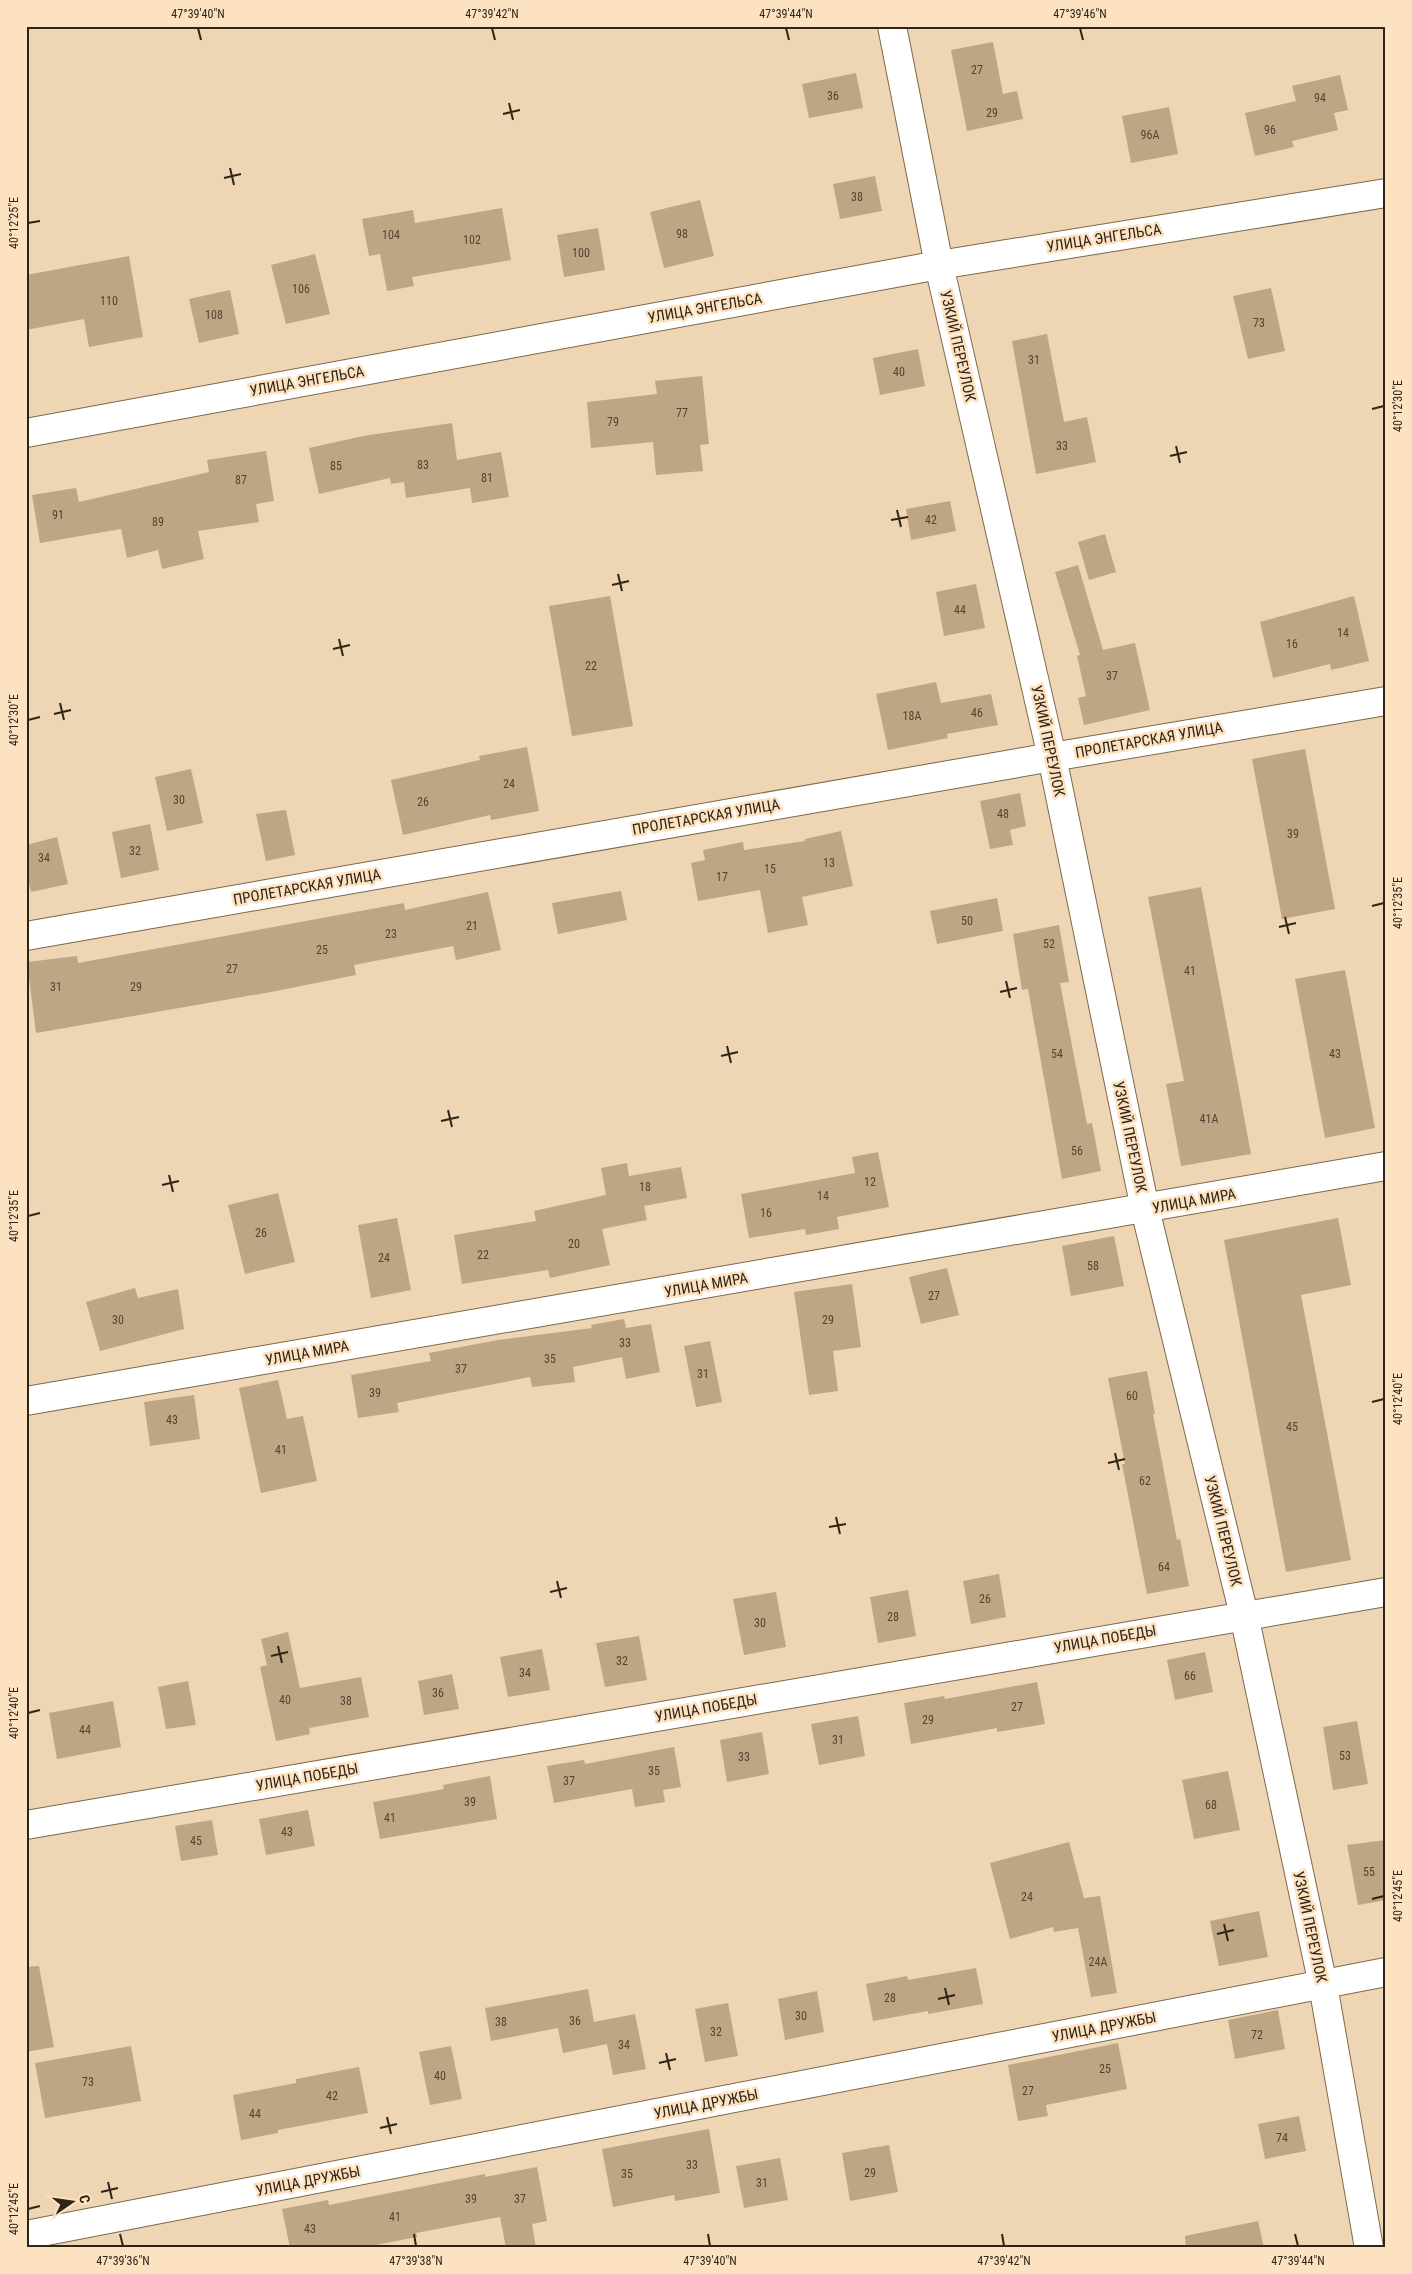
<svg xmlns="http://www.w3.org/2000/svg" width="1412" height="2274" font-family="'Roboto Condensed',sans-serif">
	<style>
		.building { fill: #bea685 }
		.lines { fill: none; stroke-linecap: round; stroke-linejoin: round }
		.minor-casing { stroke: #7f6849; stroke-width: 30 }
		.minor { stroke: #fff; stroke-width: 28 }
		.ticks { fill: none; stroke: #2e2417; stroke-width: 2 }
		.labels { text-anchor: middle; stroke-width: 5; stroke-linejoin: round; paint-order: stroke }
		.number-label { font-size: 12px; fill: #524432 }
		.street-label { font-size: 15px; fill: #2e2417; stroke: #fce2c0 }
		.neatline { fill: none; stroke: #2e2417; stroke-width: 2 }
		.ticks-label { font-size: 12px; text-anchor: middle; fill: #2e2417 }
	</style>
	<rect width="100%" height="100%" fill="#eed5b3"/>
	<path class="building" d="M 993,42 L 1003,94 L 1017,91 L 1023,119 L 967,131 L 951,50 Z
		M 856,73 L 863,108 L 809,118 L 802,84 Z
		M 1340,75 L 1348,110 L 1334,113 L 1338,130 L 1292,141 L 1294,147 L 1255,156 L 1245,113 L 1296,101 L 1292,86 Z
		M 1169,107 L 1178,154 L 1131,163 L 1122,116 Z
		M 875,176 L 882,211 L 840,219 L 833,184 Z
		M 700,200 L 714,256 L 664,268 L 650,212 Z
		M 502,208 L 511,260 L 412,277 L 414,286 L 387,291 L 380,254 L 369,256 L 362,219 L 413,210 L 415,223 Z
		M 598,228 L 605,270 L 564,277 L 557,235 Z
		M 315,254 L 330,314 L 286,324 L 271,265 Z
		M 129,256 L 143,337 L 89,347 L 84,319 L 26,330 L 26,275 Z
		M 1271,288 L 1285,351 L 1248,359 L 1233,296 Z
		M 230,290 L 239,334 L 199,343 L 189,299 Z
		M 1047,334 L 1064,422 L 1087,417 L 1096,462 L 1036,474 L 1012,341 Z
		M 918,349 L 925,386 L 880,395 L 873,358 Z
		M 702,376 L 709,444 L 700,445 L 703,471 L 656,475 L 653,442 L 591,448 L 587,402 L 657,394 L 655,381 Z
		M 452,423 L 457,460 L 501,452 L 509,497 L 472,503 L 470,488 L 406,498 L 404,482 L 391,484 L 390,478 L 319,494 L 309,448 L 363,436 Z
		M 266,451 L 274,501 L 256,504 L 259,522 L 198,531 L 204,559 L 162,569 L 158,550 L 127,558 L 121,529 L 40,543 L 32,495 L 76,488 L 79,502 L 209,472 L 207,460 Z
		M 950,501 L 956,531 L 911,540 L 906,509 Z
		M 1105,534 L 1116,572 L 1089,580 L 1078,542 Z
		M 1078,565 L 1103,650 L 1135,643 L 1150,710 L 1084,725 L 1078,698 L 1086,696 L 1077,656 L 1080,655 L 1055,572 Z
		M 976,584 L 985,628 L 944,636 L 936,592 Z
		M 610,596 L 633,726 L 572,736 L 549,606 Z
		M 1354,596 L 1369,661 L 1331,670 L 1330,664 L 1273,678 L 1260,622 Z
		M 936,682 L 941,703 L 991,694 L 998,725 L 947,734 L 948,738 L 888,750 L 876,694 Z
		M 527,747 L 539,811 L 491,820 L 490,815 L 403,835 L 391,780 L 480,760 L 479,756 Z
		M 1305,749 L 1335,909 L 1282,919 L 1252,759 Z
		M 191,769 L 203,823 L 167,831 L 155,777 Z
		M 1020,793 L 1026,826 L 1010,830 L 1013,845 L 990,849 L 980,801 Z
		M 286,810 L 295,855 L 266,861 L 256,814 Z
		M 150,824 L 159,870 L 121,878 L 112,832 Z
		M 841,831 L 853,886 L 802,897 L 808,925 L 768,933 L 760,890 L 698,901 L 691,863 L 705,860 L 703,850 L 743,842 L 744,850 L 805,841 L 805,839 Z
		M 57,837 L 68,884 L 31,892 L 26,871 L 26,845 Z
		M 1201,887 L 1251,1154 L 1181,1166 L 1166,1084 L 1184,1081 L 1148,897 Z
		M 621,891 L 627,920 L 558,934 L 552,903 Z
		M 488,892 L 501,950 L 456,960 L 453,946 L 354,965 L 356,975 L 271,992 L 36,1033 L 27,962 L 77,956 L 78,963 L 404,903 L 405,910 Z
		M 997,898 L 1003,931 L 937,944 L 930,911 Z
		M 1059,925 L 1069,982 L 1060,983 L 1087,1124 L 1092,1123 L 1101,1171 L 1062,1179 L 1028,989 L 1022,990 L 1013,934 Z
		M 1345,970 L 1375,1128 L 1325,1138 L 1295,979 Z
		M 878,1152 L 889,1207 L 837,1217 L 839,1229 L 806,1235 L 805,1229 L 749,1238 L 741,1194 L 855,1173 L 852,1157 Z
		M 627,1163 L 629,1176 L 681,1167 L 687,1198 L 644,1206 L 647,1220 L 602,1229 L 610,1265 L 550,1278 L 548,1270 L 462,1284 L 454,1235 L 536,1221 L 534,1211 L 606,1195 L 601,1168 Z
		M 278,1193 L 295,1262 L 245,1274 L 228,1205 Z
		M 397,1218 L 411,1290 L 371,1298 L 358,1225 Z
		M 1338,1218 L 1351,1285 L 1301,1295 L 1351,1560 L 1286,1572 L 1224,1240 Z
		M 1114,1236 L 1124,1286 L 1071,1296 L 1062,1246 Z
		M 947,1268 L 959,1315 L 921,1324 L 909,1277 Z
		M 852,1284 L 861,1347 L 833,1351 L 838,1391 L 809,1395 L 794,1292 Z
		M 135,1288 L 138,1298 L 178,1289 L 184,1329 L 100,1351 L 86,1302 Z
		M 624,1319 L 626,1328 L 651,1324 L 660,1372 L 626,1379 L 622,1357 L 573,1367 L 575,1382 L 532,1387 L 530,1377 L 397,1403 L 399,1412 L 358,1418 L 351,1375 L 431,1361 L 429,1353 L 498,1340 L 592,1328 L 591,1325 Z
		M 710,1341 L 722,1402 L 696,1407 L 684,1346 Z
		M 1147,1371 L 1155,1414 L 1153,1414 L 1177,1540 L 1180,1539 L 1189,1586 L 1147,1594 L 1122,1464 L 1125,1464 L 1108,1378 Z
		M 278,1380 L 287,1419 L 303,1416 L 317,1481 L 261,1493 L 239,1388 Z
		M 194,1395 L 200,1439 L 150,1446 L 144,1402 Z
		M 999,1574 L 1006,1617 L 971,1624 L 963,1581 Z
		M 908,1590 L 916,1636 L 878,1643 L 870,1597 Z
		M 776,1592 L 786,1647 L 744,1655 L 733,1599 Z
		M 288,1632 L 300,1688 L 361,1677 L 369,1717 L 309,1728 L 310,1734 L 276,1741 L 260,1667 L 267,1665 L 261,1639 Z
		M 639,1636 L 647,1680 L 605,1687 L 596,1643 Z
		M 542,1649 L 550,1690 L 508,1697 L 500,1657 Z
		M 1205,1652 L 1213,1692 L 1175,1700 L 1167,1660 Z
		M 452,1674 L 459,1709 L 424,1715 L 418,1681 Z
		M 188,1681 L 196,1725 L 166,1729 L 158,1687 Z
		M 1037,1682 L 1045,1724 L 997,1732 L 997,1728 L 911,1744 L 904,1703 L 944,1696 L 945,1699 Z
		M 113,1701 L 121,1747 L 57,1759 L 49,1713 Z
		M 858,1716 L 865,1756 L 819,1765 L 811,1724 Z
		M 1357,1721 L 1368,1784 L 1333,1790 L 1323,1727 Z
		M 762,1732 L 769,1774 L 727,1782 L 720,1740 Z
		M 674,1747 L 681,1787 L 663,1790 L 665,1802 L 635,1807 L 632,1789 L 554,1803 L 547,1766 L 584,1760 L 585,1764 Z
		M 1228,1771 L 1240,1830 L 1194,1839 L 1182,1780 Z
		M 490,1776 L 497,1819 L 380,1839 L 373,1802 L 444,1789 L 443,1785 Z
		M 308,1810 L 315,1846 L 266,1855 L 259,1819 Z
		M 212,1820 L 218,1855 L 181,1861 L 175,1826 Z
		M 1386,1840 L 1386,1900 L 1358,1905 L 1347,1845 Z
		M 1069,1842 L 1084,1898 L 1100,1896 L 1117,1993 L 1091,1997 L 1078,1928 L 1054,1932 L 1053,1927 L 1010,1939 L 990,1863 Z
		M 1259,1911 L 1268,1957 L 1219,1966 L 1210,1921 Z
		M 39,1966 L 54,2047 L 26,2052 L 26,1967 Z
		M 976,1968 L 983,2004 L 928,2014 L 928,2011 L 873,2021 L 866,1984 L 907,1976 L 908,1980 Z
		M 588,1989 L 594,2022 L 635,2014 L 646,2069 L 613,2075 L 607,2044 L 563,2053 L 558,2028 L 491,2041 L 485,2008 Z
		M 817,1991 L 824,2032 L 785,2040 L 778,1999 Z
		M 728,2003 L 738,2056 L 705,2062 L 695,2009 Z
		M 1278,2010 L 1285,2049 L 1235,2059 L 1228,2020 Z
		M 1118,2043 L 1127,2089 L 1046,2105 L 1048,2116 L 1018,2121 L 1008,2065 Z
		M 131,2046 L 141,2101 L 45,2118 L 35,2063 Z
		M 451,2046 L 462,2099 L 430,2105 L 419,2052 Z
		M 359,2067 L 368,2113 L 278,2130 L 278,2133 L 241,2140 L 233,2095 L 296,2083 L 296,2079 Z
		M 1299,2116 L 1306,2151 L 1265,2159 L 1258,2124 Z
		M 709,2129 L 720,2193 L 675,2201 L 674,2195 L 613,2207 L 602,2149 Z
		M 889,2145 L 898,2192 L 850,2201 L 842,2153 Z
		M 780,2158 L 788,2200 L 744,2208 L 736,2166 Z
		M 537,2167 L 547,2221 L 532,2224 L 536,2248 L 506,2248 L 500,2217 L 416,2233 L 417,2237 L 360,2248 L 290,2248 L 282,2209 L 328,2200 L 329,2205 L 485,2174 L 485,2177 Z
		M 1258,2221 L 1264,2248 L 1186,2248 L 1185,2236 Z"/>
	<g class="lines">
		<defs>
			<path id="minor" d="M 892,26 L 939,265 L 1052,757 L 1145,1209 L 1244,1615 L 1323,1985 L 1369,2248
				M 26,433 L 939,265 L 1386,193
				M 26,936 L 1052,757 L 1386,701
				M 26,1401 L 1386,1166
				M 26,1825 L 1386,1592
				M 26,2235 L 1386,1972"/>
		</defs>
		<use href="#minor" class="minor-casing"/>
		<use href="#minor" class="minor"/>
	</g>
	<path class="ticks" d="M 198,28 L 201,40M 492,28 L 495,40M 786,28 L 789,40M 1080,28 L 1083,40M 509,103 L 513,120M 503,114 L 520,110M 230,168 L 234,185M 224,178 L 241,174M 28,223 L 40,221M 1372,409 L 1384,406M 1176,446 L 1180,463M 1170,456 L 1187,452M 897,510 L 901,527M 891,520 L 908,517M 618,574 L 622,591M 612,585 L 629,581M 339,639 L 343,656M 333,649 L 350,645M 60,703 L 64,720M 54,714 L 71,710M 28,720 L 40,717M 1372,906 L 1384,903M 1285,917 L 1289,934M 1279,927 L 1296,923M 1006,981 L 1010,998M 1000,992 L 1017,988M 727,1046 L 731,1063M 721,1056 L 738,1052M 448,1110 L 452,1127M 441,1121 L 459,1117M 169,1175 L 173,1192M 162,1185 L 179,1181M 28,1216 L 40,1213M 1372,1402 L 1384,1399M 1115,1453 L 1119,1470M 1108,1463 L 1125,1459M 836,1517 L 840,1534M 829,1527 L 846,1524M 557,1581 L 561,1598M 550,1592 L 567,1588M 278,1646 L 282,1663M 271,1656 L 288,1652M 28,1713 L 40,1710M 1372,1899 L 1384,1896M 1224,1924 L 1228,1941M 1217,1934 L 1234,1930M 945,1988 L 949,2005M 938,1999 L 955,1995M 666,2053 L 670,2070M 659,2063 L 676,2059M 387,2117 L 391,2134M 380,2128 L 397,2124M 108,2182 L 112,2199M 101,2192 L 118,2188M 28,2209 L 40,2206M 120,2234 L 123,2246M 414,2234 L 416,2246M 708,2234 L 710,2246M 1002,2234 L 1004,2246M 1295,2234 L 1298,2246"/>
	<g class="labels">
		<g class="number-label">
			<text x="977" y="74">27</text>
			<text x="833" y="100">36</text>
			<text x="1320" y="102">94</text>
			<text x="992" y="117">29</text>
			<text x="1270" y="134">96</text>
			<text x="1150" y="139">96А</text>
			<text x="857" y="201">38</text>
			<text x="682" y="238">98</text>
			<text x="391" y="239">104</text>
			<text x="472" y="244">102</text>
			<text x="581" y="257">100</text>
			<text x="301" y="293">106</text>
			<text x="109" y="305">110</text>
			<text x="214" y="319">108</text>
			<text x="1259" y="327">73</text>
			<text x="1034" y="364">31</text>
			<text x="899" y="376">40</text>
			<text x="682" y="417">77</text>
			<text x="613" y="426">79</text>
			<text x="1062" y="450">33</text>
			<text x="423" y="469">83</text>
			<text x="336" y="470">85</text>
			<text x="487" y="482">81</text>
			<text x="241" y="484">87</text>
			<text x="58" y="519">91</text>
			<text x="931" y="524">42</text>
			<text x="158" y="526">89</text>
			<text x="960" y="614">44</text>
			<text x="1343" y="637">14</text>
			<text x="1292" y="648">16</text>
			<text x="591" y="670">22</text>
			<text x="1112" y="680">37</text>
			<text x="977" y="717">46</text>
			<text x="912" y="720">18А</text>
			<text x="509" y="788">24</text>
			<text x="179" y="804">30</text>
			<text x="423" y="806">26</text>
			<text x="1003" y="818">48</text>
			<text x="1293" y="838">39</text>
			<text x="135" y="855">32</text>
			<text x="44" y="862">34</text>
			<text x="829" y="867">13</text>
			<text x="770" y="873">15</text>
			<text x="722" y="881">17</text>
			<text x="967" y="925">50</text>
			<text x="472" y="930">21</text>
			<text x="391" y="938">23</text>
			<text x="1049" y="948">52</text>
			<text x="322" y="954">25</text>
			<text x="232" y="973">27</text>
			<text x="1190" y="975">41</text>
			<text x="56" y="991">31</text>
			<text x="136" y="991">29</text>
			<text x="1057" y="1058">54</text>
			<text x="1335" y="1058">43</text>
			<text x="1209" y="1123">41А</text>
			<text x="1077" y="1155">56</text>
			<text x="870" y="1186">12</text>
			<text x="645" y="1191">18</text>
			<text x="823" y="1200">14</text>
			<text x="766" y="1217">16</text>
			<text x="261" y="1237">26</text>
			<text x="574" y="1248">20</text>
			<text x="483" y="1259">22</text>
			<text x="384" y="1262">24</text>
			<text x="1093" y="1270">58</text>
			<text x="934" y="1300">27</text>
			<text x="118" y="1324">30</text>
			<text x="828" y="1324">29</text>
			<text x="625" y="1347">33</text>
			<text x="550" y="1363">35</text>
			<text x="461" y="1373">37</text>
			<text x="703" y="1378">31</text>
			<text x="375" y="1397">39</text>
			<text x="1132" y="1400">60</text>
			<text x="172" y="1424">43</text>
			<text x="1292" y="1431">45</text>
			<text x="281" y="1454">41</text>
			<text x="1145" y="1485">62</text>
			<text x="1164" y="1571">64</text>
			<text x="985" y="1603">26</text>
			<text x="893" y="1621">28</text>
			<text x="760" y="1627">30</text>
			<text x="622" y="1665">32</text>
			<text x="525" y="1677">34</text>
			<text x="1190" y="1680">66</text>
			<text x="438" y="1697">36</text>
			<text x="285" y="1704">40</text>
			<text x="346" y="1705">38</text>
			<text x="1017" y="1711">27</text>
			<text x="928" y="1724">29</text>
			<text x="85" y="1734">44</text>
			<text x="838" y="1744">31</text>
			<text x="1345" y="1760">53</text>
			<text x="744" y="1761">33</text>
			<text x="654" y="1775">35</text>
			<text x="569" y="1785">37</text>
			<text x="470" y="1806">39</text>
			<text x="1211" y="1809">68</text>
			<text x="390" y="1822">41</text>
			<text x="287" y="1836">43</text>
			<text x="196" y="1845">45</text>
			<text x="1369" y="1876">55</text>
			<text x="1027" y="1901">24</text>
			<text x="1098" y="1966">24А</text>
			<text x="890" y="2002">28</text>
			<text x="801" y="2020">30</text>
			<text x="575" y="2025">36</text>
			<text x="501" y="2026">38</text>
			<text x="716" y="2036">32</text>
			<text x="1257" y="2039">72</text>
			<text x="624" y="2049">34</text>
			<text x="1105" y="2073">25</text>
			<text x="440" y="2080">40</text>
			<text x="88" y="2086">73</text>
			<text x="1028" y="2095">27</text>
			<text x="332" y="2100">42</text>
			<text x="255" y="2118">44</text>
			<text x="1282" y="2142">74</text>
			<text x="692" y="2169">33</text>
			<text x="870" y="2177">29</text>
			<text x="627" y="2178">35</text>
			<text x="762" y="2187">31</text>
			<text x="471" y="2203">39</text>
			<text x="520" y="2203">37</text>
			<text x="395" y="2221">41</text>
			<text x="310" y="2233">43</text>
		</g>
		<g class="street-label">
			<text transform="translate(1104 238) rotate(-9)" y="5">УЛИЦА ЭНГЕЛЬСА</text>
			<text transform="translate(705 308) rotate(-10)" y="5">УЛИЦА ЭНГЕЛЬСА</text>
			<text transform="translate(958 346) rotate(77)" y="5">УЗКИЙ ПЕРЕУЛОК</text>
			<text transform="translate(307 381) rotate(-10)" y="5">УЛИЦА ЭНГЕЛЬСА</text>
			<text transform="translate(1149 740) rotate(-10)" y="5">ПРОЛЕТАРСКАЯ УЛИЦА</text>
			<text transform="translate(1048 741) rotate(78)" y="5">УЗКИЙ ПЕРЕУЛОК</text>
			<text transform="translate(706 817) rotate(-10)" y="5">ПРОЛЕТАРСКАЯ УЛИЦА</text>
			<text transform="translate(307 887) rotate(-10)" y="5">ПРОЛЕТАРСКАЯ УЛИЦА</text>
			<text transform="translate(1130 1137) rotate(78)" y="5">УЗКИЙ ПЕРЕУЛОК</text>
			<text transform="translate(1194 1201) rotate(-10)" y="5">УЛИЦА МИРА</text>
			<text transform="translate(706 1285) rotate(-10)" y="5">УЛИЦА МИРА</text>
			<text transform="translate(307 1353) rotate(-10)" y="5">УЛИЦА МИРА</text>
			<text transform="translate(1223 1531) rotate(76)" y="5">УЗКИЙ ПЕРЕУЛОК</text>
			<text transform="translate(1105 1639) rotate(-10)" y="5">УЛИЦА ПОБЕДЫ</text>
			<text transform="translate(706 1708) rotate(-10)" y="5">УЛИЦА ПОБЕДЫ</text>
			<text transform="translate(307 1777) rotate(-10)" y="5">УЛИЦА ПОБЕДЫ</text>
			<text transform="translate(1310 1927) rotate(78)" y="5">УЗКИЙ ПЕРЕУЛОК</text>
			<text transform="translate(1104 2027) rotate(-11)" y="5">УЛИЦА ДРУЖБЫ</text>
			<text transform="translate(706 2104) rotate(-11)" y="5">УЛИЦА ДРУЖБЫ</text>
			<text transform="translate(308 2181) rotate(-11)" y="5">УЛИЦА ДРУЖБЫ</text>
		</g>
	</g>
	<rect width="1412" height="2274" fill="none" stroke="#fce2c0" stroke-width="55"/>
	<g transform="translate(72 2202) rotate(77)" stroke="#fce2c0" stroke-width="4" paint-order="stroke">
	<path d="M0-4L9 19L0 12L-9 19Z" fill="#2e2417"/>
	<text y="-8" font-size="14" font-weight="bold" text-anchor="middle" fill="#2e2417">С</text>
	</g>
	<rect x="28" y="28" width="1356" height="2218" class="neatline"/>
	<g class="ticks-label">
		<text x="198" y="18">47°39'40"N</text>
		<text x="492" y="18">47°39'42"N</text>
		<text x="786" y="18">47°39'44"N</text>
		<text x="1080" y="18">47°39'46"N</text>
		<text transform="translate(14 223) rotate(-90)" y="4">40°12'25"E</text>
		<text transform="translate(1398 406) rotate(-90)" y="4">40°12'30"E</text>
		<text transform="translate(14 720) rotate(-90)" y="4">40°12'30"E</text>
		<text transform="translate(1398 903) rotate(-90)" y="4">40°12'35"E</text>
		<text transform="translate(14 1216) rotate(-90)" y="4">40°12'35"E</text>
		<text transform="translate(1398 1399) rotate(-90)" y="4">40°12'40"E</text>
		<text transform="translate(14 1713) rotate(-90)" y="4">40°12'40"E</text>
		<text transform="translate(1398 1896) rotate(-90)" y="4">40°12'45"E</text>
		<text transform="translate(14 2209) rotate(-90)" y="4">40°12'45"E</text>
		<text x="123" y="2265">47°39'36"N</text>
		<text x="416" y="2265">47°39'38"N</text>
		<text x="710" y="2265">47°39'40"N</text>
		<text x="1004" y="2265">47°39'42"N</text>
		<text x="1298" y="2265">47°39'44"N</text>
	</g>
</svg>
